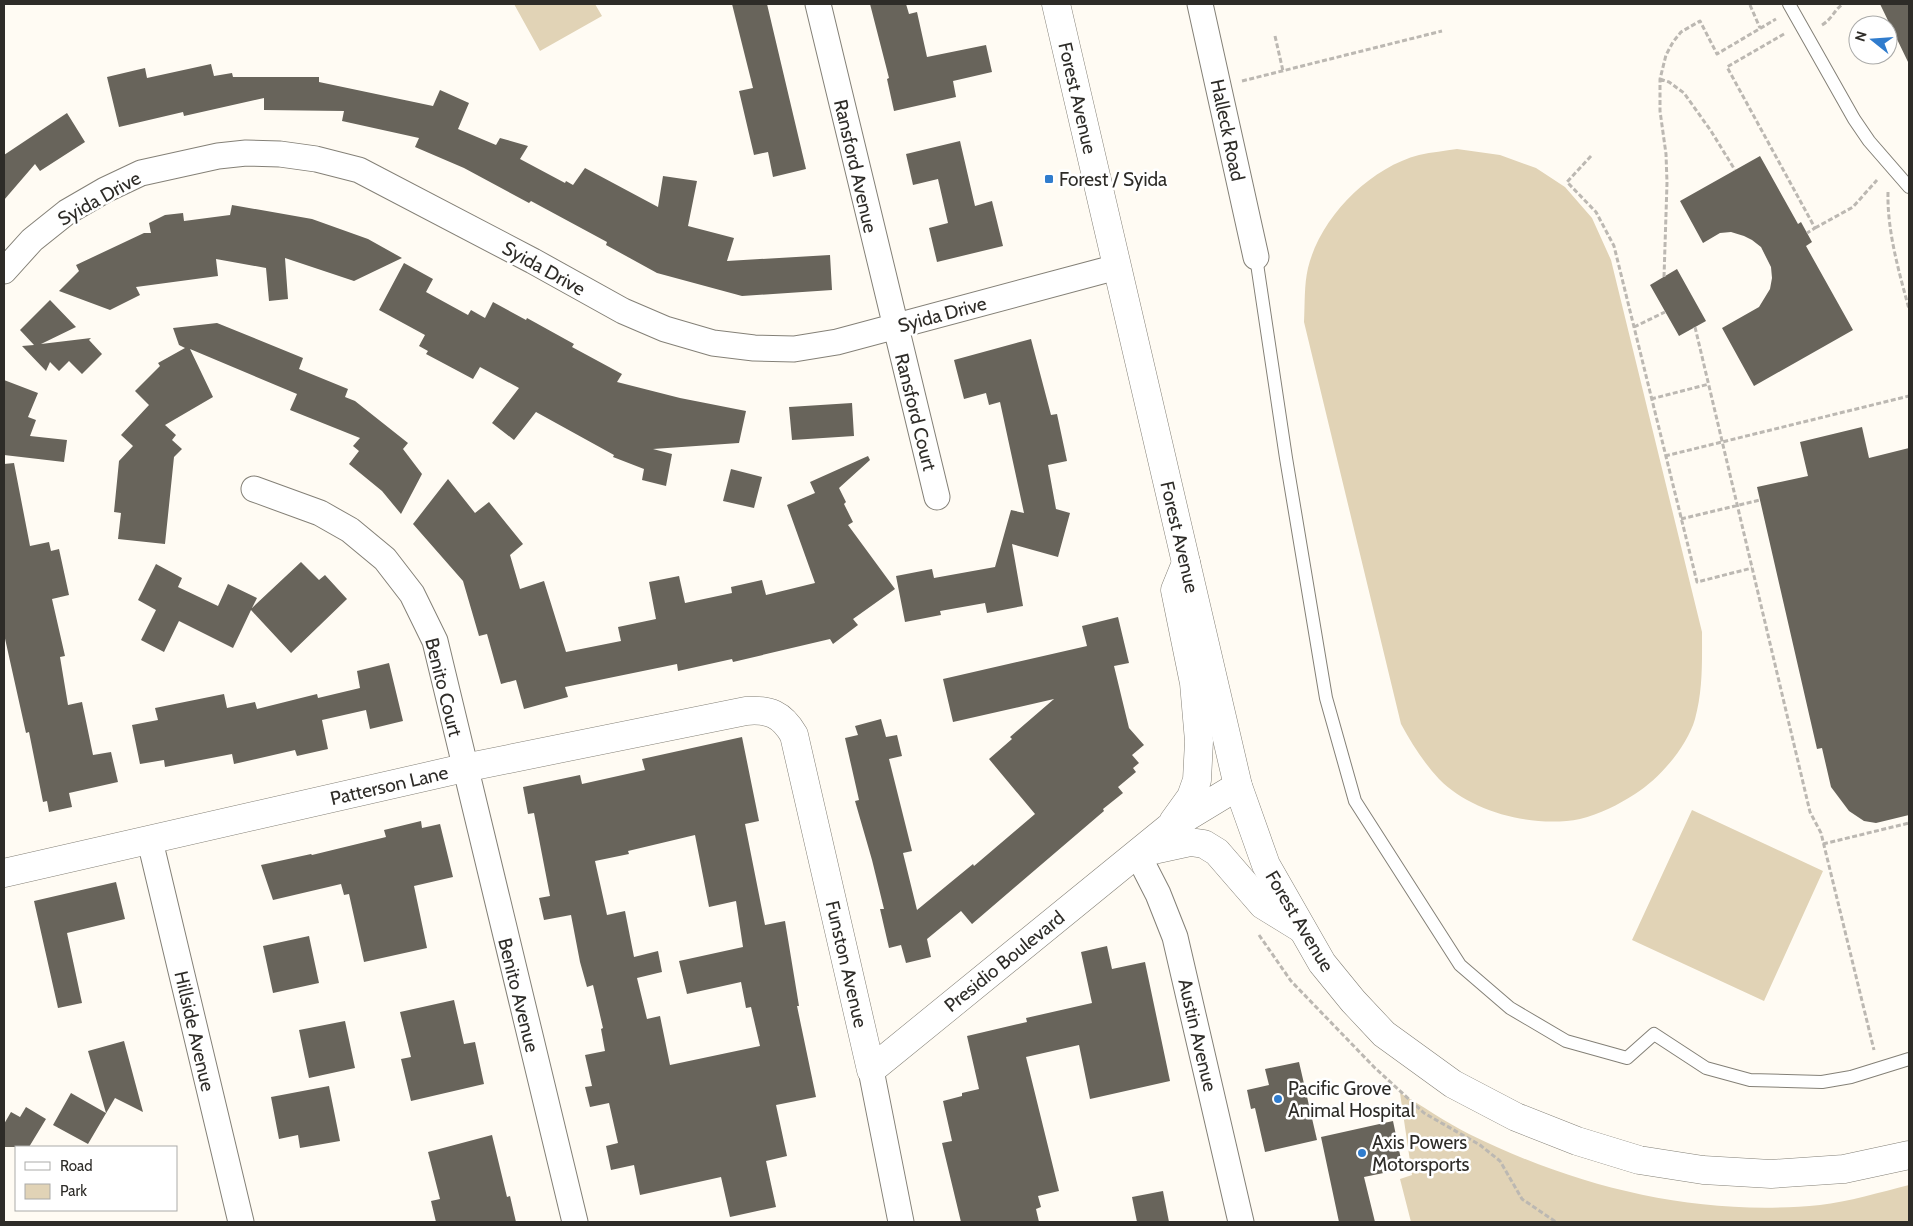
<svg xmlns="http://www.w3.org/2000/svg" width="1913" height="1226" font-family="Cabin,sans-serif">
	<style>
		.green { fill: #e1d3b6 }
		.building { fill: #68645b; fill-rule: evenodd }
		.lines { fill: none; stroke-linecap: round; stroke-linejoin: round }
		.service-casing { stroke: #848077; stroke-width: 14 }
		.minor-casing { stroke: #848077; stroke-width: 27 }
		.tertiary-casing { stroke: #848077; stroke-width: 29 }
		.primary-casing { stroke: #848077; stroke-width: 29 }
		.path { stroke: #bcb8b2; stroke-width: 3; stroke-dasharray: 5 2.5; stroke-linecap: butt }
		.service { stroke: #fff; stroke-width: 12 }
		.minor { stroke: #fff; stroke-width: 25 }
		.tertiary { stroke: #fff; stroke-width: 28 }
		.primary { stroke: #fff; stroke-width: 28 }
		.poi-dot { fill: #307ccd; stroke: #fff; stroke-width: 2 }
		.labels { text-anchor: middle; stroke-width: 5; stroke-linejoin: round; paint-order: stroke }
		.street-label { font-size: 19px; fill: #2e2c28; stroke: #fff }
		.poi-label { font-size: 19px; fill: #2e2c28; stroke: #fff; text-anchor: start }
	</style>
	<rect width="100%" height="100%" fill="#fffbf3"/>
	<path class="green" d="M 514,4 L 595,4 L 602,16 L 540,51 Z
		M 1457,149 L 1500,155 L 1536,168 L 1565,187 L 1592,218 L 1611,260 L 1702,632 C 1702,662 1703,690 1695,719 C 1687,747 1659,779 1635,794 C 1618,805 1600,814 1580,819 C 1535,828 1472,813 1439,779 C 1424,763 1412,744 1401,724 L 1304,322 C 1305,304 1304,285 1308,268 C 1320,218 1369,168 1419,155 C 1432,152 1445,151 1457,149 Z
		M 1692,810 L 1823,871 L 1764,1001 L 1632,940 Z
		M 1400,1093 C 1423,1106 1445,1122 1469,1134 C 1579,1188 1697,1217 1820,1205 C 1848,1202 1881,1192 1909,1185 L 1909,1222 L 1411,1222 L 1400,1179 L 1412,1175 Z"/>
	<path class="building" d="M 732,4 L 767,4 L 806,169 L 773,177 L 768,152 L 754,155 L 739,91 L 753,88 Z
		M 870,4 L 906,4 L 909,14 L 917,12 L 927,57 L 986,45 L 992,72 L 953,81 L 956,97 L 894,111 L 887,79 L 889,78 Z
		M 1880,4 L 1909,4 L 1909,64 Z
		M 211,64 L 214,76 L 232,73 L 233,77 L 319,77 L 319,82 L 433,106 L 440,90 L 469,103 L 458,129 L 496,145 L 500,138 L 528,146 L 520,159 L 565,183 L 566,181 L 573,185 L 585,168 L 658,207 L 663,176 L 697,181 L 688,226 L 734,238 L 727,261 L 830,255 L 832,290 L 742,296 L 657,273 L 606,245 L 607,242 L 531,201 L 529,203 L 464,168 L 415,147 L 419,138 L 342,121 L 344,111 L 264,110 L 264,98 L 184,116 L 183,112 L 119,127 L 107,77 L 145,68 L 147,78 Z
		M 67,113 L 85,142 L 40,171 L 35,164 L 4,200 L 4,155 Z
		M 960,141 L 975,206 L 992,201 L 1003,246 L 937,262 L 929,228 L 948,223 L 938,179 L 913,185 L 906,154 Z
		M 1760,156 L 1798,224 L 1801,222 L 1812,242 L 1806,246 L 1853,330 L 1754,386 L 1722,328 L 1759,307 L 1770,289 L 1772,278 L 1771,267 L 1761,247 L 1752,240 L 1744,236 L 1731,232 L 1720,233 L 1703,243 L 1680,201 Z
		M 232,205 L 312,219 L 368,239 L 402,258 L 354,281 L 285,258 L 288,299 L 269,301 L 266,268 L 216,259 L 218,276 L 136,287 L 140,295 L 110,310 L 59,291 L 79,271 L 76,265 L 144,233 L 151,233 L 149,223 L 165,215 L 183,213 L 184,221 L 230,215 Z
		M 404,263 L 433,279 L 426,292 L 468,315 L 471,310 L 485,318 L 493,302 L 526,320 L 527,318 L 574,344 L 572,347 L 622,374 L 617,382 L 680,398 L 746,411 L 739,443 L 653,449 L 672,454 L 666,486 L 642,480 L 644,469 L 613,457 L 614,455 L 536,412 L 514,440 L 492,423 L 519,388 L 480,367 L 473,379 L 426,354 L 428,351 L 419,346 L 425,335 L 379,310 Z
		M 1677,269 L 1706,321 L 1679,336 L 1650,285 Z
		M 50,300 L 76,327 L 41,344 L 91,338 L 89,340 L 102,354 L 82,374 L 69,361 L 59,371 L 50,362 L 46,371 L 22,346 L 34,345 L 20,330 Z
		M 217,323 L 303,358 L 299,369 L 348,389 L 345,397 L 355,401 L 408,443 L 403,449 L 422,474 L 401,514 L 382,491 L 349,464 L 359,451 L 353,446 L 360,438 L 290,410 L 297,394 L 190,349 L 213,397 L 165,425 L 176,435 L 172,440 L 182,449 L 174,457 L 165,544 L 118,539 L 121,513 L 114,512 L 119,461 L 133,446 L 121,435 L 149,405 L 135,391 L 160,366 L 158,363 L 185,348 L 179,345 L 173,328 Z
		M 1031,339 L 1051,415 L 1057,414 L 1067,461 L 1048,465 L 1056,509 L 1070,513 L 1058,557 L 1012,544 L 1023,606 L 987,613 L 985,603 L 940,611 L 941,615 L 905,622 L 896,576 L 932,569 L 934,578 L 995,567 L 1011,510 L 1024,513 L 1000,402 L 989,405 L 986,393 L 964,399 L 954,360 Z
		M 4,380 L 38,393 L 28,417 L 36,420 L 30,436 L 67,440 L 64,462 L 4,455 Z
		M 852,403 L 854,436 L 792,440 L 789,407 Z
		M 1862,427 L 1869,458 L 1909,448 L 1909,815 L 1876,823 L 1864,821 L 1849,811 L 1831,787 L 1822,748 L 1817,749 L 1757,487 L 1808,476 L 1800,442 Z
		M 868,456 L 870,460 L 839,488 L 846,502 L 844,504 L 853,522 L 848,525 L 895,589 L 853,619 L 858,625 L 833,644 L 830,639 L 733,662 L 732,659 L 678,671 L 677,664 L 565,687 L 568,697 L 524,709 L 516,680 L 501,684 L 487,634 L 479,636 L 463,581 L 413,524 L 448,479 L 475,513 L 489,502 L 523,544 L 510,555 L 520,589 L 544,581 L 566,652 L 621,641 L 618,627 L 656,619 L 649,582 L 679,576 L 685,603 L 732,593 L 731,587 L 762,580 L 766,595 L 815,583 L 787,505 L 815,493 L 810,482 Z
		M 14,463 L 30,546 L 49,542 L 51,551 L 59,549 L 69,595 L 52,599 L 65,656 L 60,657 L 68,705 L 82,702 L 93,755 L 111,752 L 118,782 L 69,793 L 72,807 L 49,812 L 47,801 L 43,802 L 29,732 L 26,733 L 4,634 L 4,464 Z
		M 731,469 L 762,477 L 754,508 L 723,501 Z
		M 301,562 L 319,580 L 325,575 L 347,599 L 291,653 L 251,610 L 233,648 L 179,621 L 164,652 L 141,640 L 156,610 L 138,600 L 156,564 L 182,578 L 178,587 L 218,606 L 228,584 L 257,598 L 252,608 Z
		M 1118,617 L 1129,663 L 1114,666 L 1129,728 L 1144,745 L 1132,755 L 1139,763 L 1133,768 L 1136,772 L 1118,787 L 1123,793 L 1103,809 L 1104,811 L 972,924 L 961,911 L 927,939 L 931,957 L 906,963 L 901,945 L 889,948 L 880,909 L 884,909 L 872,860 L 855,801 L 859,800 L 845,738 L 858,735 L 855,726 L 881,719 L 886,737 L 897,735 L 902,756 L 889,759 L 912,851 L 903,853 L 917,910 L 973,864 L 974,866 L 1035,814 L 989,759 L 1012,739 L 1010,737 L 1054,699 L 953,722 L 943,679 L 1087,646 L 1082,626 Z
		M 389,663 L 403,721 L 370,729 L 366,710 L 322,720 L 328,749 L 297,756 L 295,750 L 234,764 L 232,754 L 165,767 L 164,760 L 140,764 L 132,725 L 158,720 L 155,708 L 224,694 L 227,708 L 255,702 L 257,709 L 317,694 L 318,698 L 360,688 L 357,671 Z
		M 742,737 L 759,821 L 745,824 L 765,925 L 785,921 L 799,1006 L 797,1006 L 816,1097 L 776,1105 L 787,1156 L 766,1161 L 776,1207 L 730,1217 L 721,1177 L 640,1195 L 634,1165 L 611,1170 L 606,1146 L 618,1143 L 609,1103 L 590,1107 L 585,1087 L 592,1086 L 585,1055 L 605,1051 L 601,1029 L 603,1028 L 593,985 L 587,987 L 580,962 L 571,915 L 544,920 L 539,898 L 550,896 L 534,813 L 528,814 L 523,787 L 580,775 L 582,784 L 645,770 L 642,759 ZM 695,835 L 709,907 L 736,901 L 743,947 L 679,961 L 687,994 L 741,982 L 746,1008 L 751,1007 L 760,1046 L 670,1065 L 660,1016 L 647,1019 L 637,978 L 662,972 L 658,951 L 634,957 L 625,911 L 607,915 L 595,861 L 629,854 L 628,851 Z
		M 421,821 L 422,828 L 440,824 L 453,877 L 414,886 L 427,948 L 364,962 L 349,894 L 344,895 L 341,884 L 273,900 L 261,865 L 311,854 L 312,855 L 386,837 L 384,830 Z
		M 116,882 L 125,919 L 67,933 L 82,1003 L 58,1008 L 34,901 Z
		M 309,936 L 319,983 L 273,993 L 263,946 Z
		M 1107,946 L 1112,969 L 1145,962 L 1170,1081 L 1090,1099 L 1079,1045 L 1026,1057 L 1059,1191 L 1038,1196 L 1041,1207 L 1036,1209 L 1039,1222 L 961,1222 L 942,1143 L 952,1141 L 943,1101 L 962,1096 L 962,1093 L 979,1089 L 967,1036 L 1027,1022 L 1026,1018 L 1092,1003 L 1081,952 Z
		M 454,1000 L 464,1044 L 475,1042 L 484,1084 L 411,1101 L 401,1059 L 411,1057 L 400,1012 Z
		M 345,1021 L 355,1068 L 309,1078 L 299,1030 Z
		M 124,1041 L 143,1112 L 115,1098 L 88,1144 L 53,1125 L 71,1093 L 106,1113 L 88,1051 Z
		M 1299,1062 L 1317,1140 L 1265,1152 L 1255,1108 L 1251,1109 L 1247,1090 L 1269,1085 L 1265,1069 Z
		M 329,1086 L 340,1141 L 300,1148 L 298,1135 L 279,1139 L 271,1097 Z
		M 26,1107 L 46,1119 L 29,1147 L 4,1147 L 4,1124 L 11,1112 L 20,1117 Z
		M 1393,1121 L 1403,1169 L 1364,1177 L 1375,1222 L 1339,1222 L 1321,1137 Z
		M 492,1135 L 507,1197 L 510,1196 L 516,1222 L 436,1222 L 431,1201 L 440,1199 L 428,1152 Z
		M 1163,1191 L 1169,1222 L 1137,1222 L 1132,1197 Z"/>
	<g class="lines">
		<defs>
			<path id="service" d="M 1789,4 L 1854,119 L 1869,141 L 1909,187
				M 1256,257 L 1286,458 L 1326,698 L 1355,801 L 1460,965 L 1510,1008 L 1566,1041 L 1627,1058 L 1654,1034 L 1706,1068 L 1750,1080 L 1822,1082 L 1851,1077 L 1909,1059"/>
			<path id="minor" d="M 818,4 L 937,497
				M 1200,4 L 1256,257
				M 4,271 L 32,240 L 67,212 L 105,190 L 141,173 L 218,156 L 246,153 L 280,154 L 316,159 L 359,170 L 533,261 L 623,311 L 665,329 L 713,343 L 754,348 L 794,349 L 837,342 L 1117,267
				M 254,489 L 320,513 L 350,530 L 385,559 L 412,594 L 435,641 L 575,1222
				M 150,841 L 241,1222
				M 1137,853 L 1158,894 L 1175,937 L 1241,1222
				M 871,1070 L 901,1222"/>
			<path id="tertiary" d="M 1173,822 L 1191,797 L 1197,780 L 1199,741 L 1194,683 L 1175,590 L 1186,563
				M 1144,852 L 1190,842 L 1204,844 L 1217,852 L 1263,905 L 1302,929
				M 4,873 L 464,768 L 746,711 C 769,709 782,714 794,735 L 871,1070 L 1167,829 L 1238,786"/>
			<path id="primary" d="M 1056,4 L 1238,786 L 1266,865 L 1322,963 L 1353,1001 L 1384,1034 L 1453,1084 L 1516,1117 L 1577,1141 L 1639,1160 L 1703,1170 L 1771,1174 L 1844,1169 L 1909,1155"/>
		</defs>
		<use href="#service" class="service-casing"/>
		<use href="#minor" class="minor-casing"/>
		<use href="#tertiary" class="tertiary-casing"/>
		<use href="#primary" class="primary-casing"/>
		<path class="path" d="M 1750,5 L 1760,28
			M 1822,25 C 1832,19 1835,9 1843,4
			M 1784,34 L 1727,67 L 1815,228 L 1807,233
			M 1275,36 L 1283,71
			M 1660,79 L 1669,82 L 1684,93 L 1711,131 L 1735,170
			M 1242,81 L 1442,31
			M 1591,156 L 1567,182 L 1596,212 L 1614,246 L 1697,582 L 1752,568
			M 1888,192 C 1887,231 1899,272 1909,309
			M 1815,228 L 1853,207 L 1877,180
			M 1664,277 L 1667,183 L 1666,154 L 1660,111 L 1660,79 L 1666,55 L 1673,42 L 1681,32 L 1700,21 L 1717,54 L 1776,19
			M 1634,327 L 1665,312
			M 1695,327 L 1810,812 L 1821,833 L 1874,1050
			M 1651,399 L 1709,384
			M 1665,456 L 1909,396
			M 1681,519 L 1760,500
			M 1823,844 L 1909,823
			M 1259,935 L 1291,981 L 1374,1067 L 1424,1113 L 1480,1145 L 1500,1161 L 1522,1199 L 1556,1222"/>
		<use href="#service" class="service"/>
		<use href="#minor" class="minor"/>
		<use href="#tertiary" class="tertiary"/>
		<use href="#primary" class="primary"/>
	</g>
	<g class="poi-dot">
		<rect x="1044" y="174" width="10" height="10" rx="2.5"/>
		<circle cx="1278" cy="1099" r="5"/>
		<circle cx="1362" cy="1153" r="5"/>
	</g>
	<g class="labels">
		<g class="street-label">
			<text transform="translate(1078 98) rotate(77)" y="7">Forest Avenue</text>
			<text transform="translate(1228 130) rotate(78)" y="7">Halleck Road</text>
			<text transform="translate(856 166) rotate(77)" y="7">Ransford Avenue</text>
			<text transform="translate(99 198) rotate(-29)" y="7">Syida Drive</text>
			<text transform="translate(544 268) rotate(29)" y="7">Syida Drive</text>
			<text transform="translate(942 314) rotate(-15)" y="7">Syida Drive</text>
			<text transform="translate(916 412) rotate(76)" y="7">Ransford Court</text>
			<text transform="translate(1180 537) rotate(77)" y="7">Forest Avenue</text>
			<text transform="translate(444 687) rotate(76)" y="7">Benito Court</text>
			<text transform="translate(389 785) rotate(-13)" y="7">Patterson Lane</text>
			<text transform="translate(1300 921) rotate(59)" y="7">Forest Avenue</text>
			<text transform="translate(1004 961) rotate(-39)" y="7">Presidio Boulevard</text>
			<text transform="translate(847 964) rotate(77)" y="7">Funston Avenue</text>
			<text transform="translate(519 995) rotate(76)" y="7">Benito Avenue</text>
			<text transform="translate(195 1031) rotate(77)" y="7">Hillside Avenue</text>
			<text transform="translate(1198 1035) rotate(77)" y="7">Austin Avenue</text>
		</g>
		<g class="poi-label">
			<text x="1059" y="186">Forest / Syida</text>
			<text x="1288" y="1095">Pacific Grove<tspan x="1288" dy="22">Animal Hospital</tspan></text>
			<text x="1372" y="1149">Axis Powers<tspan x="1372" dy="22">Motorsports</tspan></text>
		</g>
	</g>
	<rect width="1913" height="1226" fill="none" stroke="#2e2c28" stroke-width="10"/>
	<rect x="15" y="1146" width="162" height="65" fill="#ffffff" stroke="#ababa9"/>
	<rect x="25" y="1162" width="25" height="8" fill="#ffffff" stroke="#ababa9"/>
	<text x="60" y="1171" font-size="15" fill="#2e2c28">Road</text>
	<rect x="25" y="1184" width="25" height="15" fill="#e1d3b6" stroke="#ababa9"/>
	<text x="60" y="1196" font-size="15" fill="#2e2c28">Park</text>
	<g transform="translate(1873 40) rotate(287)"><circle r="24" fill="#ffffff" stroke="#ababa9"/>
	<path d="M0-4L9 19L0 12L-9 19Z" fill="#307ccd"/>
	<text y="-8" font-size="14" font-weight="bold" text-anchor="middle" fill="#2e2c28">N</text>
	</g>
</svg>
